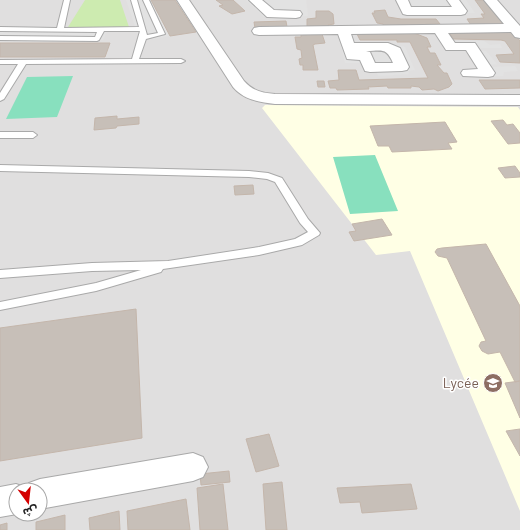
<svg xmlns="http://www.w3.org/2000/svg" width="520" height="530" font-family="Barlow,'Noto Sans Arabic',sans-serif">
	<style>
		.residential { fill: #e0dfdf; fill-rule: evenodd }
		.education { fill: #ffffe5 }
		.grass { fill: #cdebb0 }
		.pitch { fill: #88e0be }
		.parking { fill: #e2e2e2 }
		.building { fill: #c7bfb8; stroke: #c4b6ab }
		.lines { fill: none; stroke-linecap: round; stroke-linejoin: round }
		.service-casing { stroke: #a9a9a9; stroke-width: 2 }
		.minor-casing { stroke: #a9a9a9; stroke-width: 2 }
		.service { fill: #fff; fill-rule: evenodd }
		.minor { fill: #fff; fill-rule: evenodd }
		.labels { text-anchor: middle; stroke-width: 3; stroke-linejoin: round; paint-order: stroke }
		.near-education-label { font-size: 14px; fill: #785e54; stroke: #fff; text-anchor: end }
	</style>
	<rect width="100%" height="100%" fill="#f2efe9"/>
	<path class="residential" d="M 0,0 L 520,0 L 520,530 L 0,530 ZM 16,490 L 40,490 L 40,514 L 16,514 Z"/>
	<path class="education" d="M 265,105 L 518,107 L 520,110 L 520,511 L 410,251 L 376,255 L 262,108 Z"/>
	<path class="grass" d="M 85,0 L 120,0 L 129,27 L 68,27 Z"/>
	<path class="pitch" d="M 73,76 L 57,117 L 6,119 L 27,77 Z
		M 375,155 L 398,211 L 350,214 L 333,157 Z"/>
	<path class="parking" d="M 126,0 L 151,0 L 170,36 L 140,41 Z
		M 246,0 L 306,0 L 308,16 L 264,17 Z
		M 397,0 L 466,0 L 475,13 L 466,13 L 468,15 L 404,15 Z
		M 108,29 L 103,40 L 0,40 L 0,30 Z
		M 442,41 L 484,41 L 490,45 L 500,44 L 502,48 L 477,48 L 478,51 L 486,51 L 497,64 L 489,65 L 490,67 L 515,66 L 518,71 L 504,72 L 503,76 L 466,77 L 461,70 L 479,70 L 466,50 L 447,50 Z
		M 340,42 L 391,43 L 405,47 L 415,70 L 408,71 L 409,74 L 378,76 L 376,71 L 363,63 L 345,63 Z"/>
	<path class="building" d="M 151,0 L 175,0 L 196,32 L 170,36 Z
		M 216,0 L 233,0 L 245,11 L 232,14 L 219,6 L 223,5 Z
		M 475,0 L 487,0 L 504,23 L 500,25 L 471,25 L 467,19 L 484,18 L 481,14 L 485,14 Z
		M 385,10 L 388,17 L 401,19 L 436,19 L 440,24 L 384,26 L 383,24 L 377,23 L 372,13 L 375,13 L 374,11 Z
		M 316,11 L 329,11 L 333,14 L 334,24 L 328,25 L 329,26 L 307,26 L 307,19 L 316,18 Z
		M 286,21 L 287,27 L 255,28 L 254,22 Z
		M 505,31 L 506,32 L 514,33 L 520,41 L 520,63 L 500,62 L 496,55 L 514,54 L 505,41 L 501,40 L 453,39 L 449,32 Z
		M 414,33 L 427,38 L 431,47 L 427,47 L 430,53 L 435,53 L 441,65 L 437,65 L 444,73 L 447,73 L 452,84 L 449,87 L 438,91 L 434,89 L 422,90 L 419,87 L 411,86 L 411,88 L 388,88 L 387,86 L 368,87 L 369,89 L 337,90 L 336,88 L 330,88 L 328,81 L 339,80 L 338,70 L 356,70 L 359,80 L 428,78 L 410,42 L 397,42 L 397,40 L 360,40 L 357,34 Z
		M 301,34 L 322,34 L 325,43 L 315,44 L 313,45 L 318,70 L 303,70 L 303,65 L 300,65 L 299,59 L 302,58 L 301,50 L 297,49 L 295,37 L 301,37 Z
		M 0,43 L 110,43 L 105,57 L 0,57 Z
		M 479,80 L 520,80 L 520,88 L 485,89 Z
		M 317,81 L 324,81 L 325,87 L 318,87 Z
		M 117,116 L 117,119 L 139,117 L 139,124 L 117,126 L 116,128 L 94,130 L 95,118 Z
		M 503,120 L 507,125 L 513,124 L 520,133 L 520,143 L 508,144 L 491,121 Z
		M 445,122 L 457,142 L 448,143 L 452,149 L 392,152 L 389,146 L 378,146 L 370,126 Z
		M 515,166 L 520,173 L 520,177 L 505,178 L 498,168 Z
		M 253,185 L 254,194 L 235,195 L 234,186 Z
		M 382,219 L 392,235 L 354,241 L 349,232 L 356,231 L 352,224 Z
		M 486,244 L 520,306 L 520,381 L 515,382 L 500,352 L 488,354 L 482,351 L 479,346 L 481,342 L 486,341 L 447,258 L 438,256 L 435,252 L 437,249 L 442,248 Z
		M 136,309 L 142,438 L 0,461 L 0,328 Z
		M 520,381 L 520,418 L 505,383 Z
		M 520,429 L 520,456 L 506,431 Z
		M 269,434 L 279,466 L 256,472 L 246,439 Z
		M 229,471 L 230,482 L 201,485 L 200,474 Z
		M 282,482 L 287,530 L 266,530 L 263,484 Z
		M 223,484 L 228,530 L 200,530 L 197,488 Z
		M 411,484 L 417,509 L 362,513 L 360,502 L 340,503 L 337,488 Z
		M 186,499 L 190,530 L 128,530 L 127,511 Z
		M 119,511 L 120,530 L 90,530 L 89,518 Z
		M 65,515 L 65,530 L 36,530 L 36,522 Z
		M 7,523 L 7,530 L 0,530 L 0,525 Z"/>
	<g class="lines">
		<defs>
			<path id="service" d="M 64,0 L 70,0 L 64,28 L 139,27 L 131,0 L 137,0 L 147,35 L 158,33 L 143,0 L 149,0 L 165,34 L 146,39 L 139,59 L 181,59 L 185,61 L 181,63 L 26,64 L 4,99 L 0,101 L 0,93 L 18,64 L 0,64 L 0,60 L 132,59 L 140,31 L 104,31 L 99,40 L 97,41 L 0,40 L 0,36 L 95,37 L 97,32 L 0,31 L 0,27 L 57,28 Z
				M 0,132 L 33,132 L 37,135 L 33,138 L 0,138 Z
				M 0,165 L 249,171 L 268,173 L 282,178 L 308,219 L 320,233 L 319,235 L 302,245 L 259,255 L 163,269 L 161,272 L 96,291 L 0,310 L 0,302 L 96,283 L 141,270 L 92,271 L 0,278 L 0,270 L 92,263 L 168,261 L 259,247 L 295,239 L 308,232 L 300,223 L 275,182 L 267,179 L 249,177 L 0,171 Z"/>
			<path id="minor" d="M 177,0 L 189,0 L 244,81 C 253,91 262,93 275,94 L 520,95 L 520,105 L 275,104 C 259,102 244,100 233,87 Z
				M 249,0 L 262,0 L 274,10 L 300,11 L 302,14 L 300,17 L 296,18 L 267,17 Z
				M 396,0 L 408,0 L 411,7 L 452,7 L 447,0 L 459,0 L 467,11 L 465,14 L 461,15 L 407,15 L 403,14 Z
				M 484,0 L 497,0 L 520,26 L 520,38 L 515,37 L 511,32 L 448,33 L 455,43 L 475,43 L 495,73 L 493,76 L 488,77 L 463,76 L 461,73 L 463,70 L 478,69 L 466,50 L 446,50 L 435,33 L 351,34 L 354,43 L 388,43 L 400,48 L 409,67 L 407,70 L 402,71 L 370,72 L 365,71 L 360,60 L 347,59 L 338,34 L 259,35 L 254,34 L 252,31 L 254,28 L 259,27 L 504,24 ZM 366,51 C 382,51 386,47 393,63 L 375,63 L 370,52 Z
				M 193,453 L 203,457 L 208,467 L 203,477 L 193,481 L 40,509 L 40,490 L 16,490 L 17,514 L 0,517 L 0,487 L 16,484 L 27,488 L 29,483 L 40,479 Z"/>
		</defs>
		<use href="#service" class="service-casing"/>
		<use href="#minor" class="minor-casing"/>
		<use href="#service" class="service"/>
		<use href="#minor" class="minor"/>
	</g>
	<defs>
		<symbol id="school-disc" viewBox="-11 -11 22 22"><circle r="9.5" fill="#8d6e63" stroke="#fff"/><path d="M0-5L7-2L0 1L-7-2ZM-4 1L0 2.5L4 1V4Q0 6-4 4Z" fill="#fff"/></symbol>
	</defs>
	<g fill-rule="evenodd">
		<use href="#school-disc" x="482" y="372" width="22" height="22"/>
	</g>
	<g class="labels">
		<g class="near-education-label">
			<text x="479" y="388">Lycée</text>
		</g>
	</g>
	<g transform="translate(28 502) rotate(165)"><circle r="19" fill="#ffffff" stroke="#a7a7a7"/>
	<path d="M0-3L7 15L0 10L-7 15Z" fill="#d40000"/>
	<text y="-6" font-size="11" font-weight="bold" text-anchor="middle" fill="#222222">ش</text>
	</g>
</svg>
